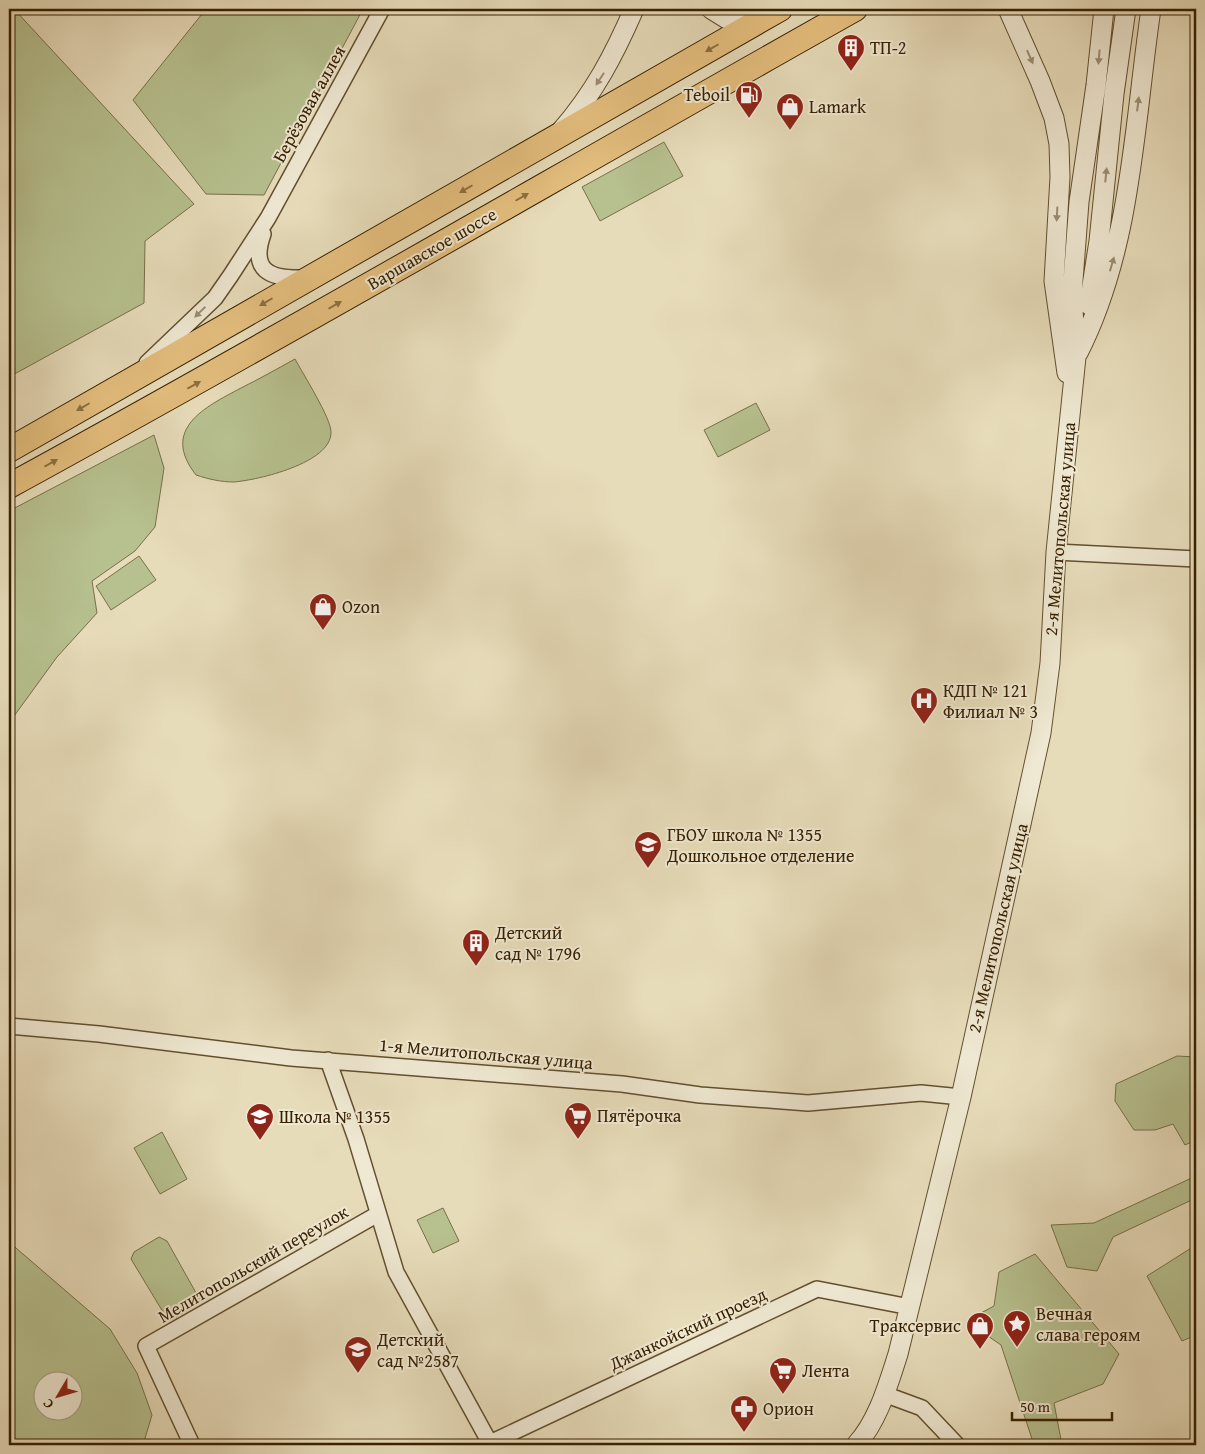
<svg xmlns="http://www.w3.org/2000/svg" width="1205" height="1454" font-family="'Gentium Book Plus',serif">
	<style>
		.green { fill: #b7c08f; stroke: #777048; fill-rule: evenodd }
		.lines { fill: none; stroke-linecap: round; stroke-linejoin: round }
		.minor-casing { stroke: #634f2e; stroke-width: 18 }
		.tertiary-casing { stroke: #634f2e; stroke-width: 21 }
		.primary-casing { stroke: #372000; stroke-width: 26 }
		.minor { stroke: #efe8d2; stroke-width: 15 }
		.tertiary { stroke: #efe8d2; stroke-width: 19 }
		.primary { stroke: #e4be7d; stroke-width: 24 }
		.oneway { fill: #8e6f3e }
		.oneway2 { fill: #9c8e74 }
		.labels { text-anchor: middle; stroke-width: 4; stroke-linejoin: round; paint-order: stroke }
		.poi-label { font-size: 18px; fill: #372000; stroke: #efe8d2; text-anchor: start }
		.street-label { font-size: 18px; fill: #372000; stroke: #efe8d2 }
	</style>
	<rect width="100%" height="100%" fill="#e7dcba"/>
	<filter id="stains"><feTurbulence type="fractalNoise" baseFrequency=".004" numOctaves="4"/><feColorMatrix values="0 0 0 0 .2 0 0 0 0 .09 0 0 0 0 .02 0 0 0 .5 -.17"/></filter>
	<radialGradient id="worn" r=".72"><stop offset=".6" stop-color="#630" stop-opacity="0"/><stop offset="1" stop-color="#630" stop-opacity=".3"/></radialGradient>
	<path class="green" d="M 9,9 L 14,9 L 194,204 L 145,241 L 144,303 L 9,377 Z
		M 206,9 L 363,9 L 264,195 L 206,194 L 133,100 Z
		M 664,142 L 683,176 L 600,221 L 582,187 Z
		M 295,359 C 303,374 331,418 331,432 C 332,463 258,480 234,482 C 221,482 208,479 196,475 C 160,429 205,407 241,388 C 259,379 277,369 295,359 Z
		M 756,403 L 770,430 L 718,457 L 704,430 Z
		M 154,435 L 164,468 L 155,527 L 135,551 L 92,581 L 97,613 L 57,657 L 9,723 L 9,511 Z
		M 139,556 L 156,580 L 111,610 L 96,586 Z
		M 1177,1056 L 1196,1057 L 1196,1140 L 1185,1145 L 1173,1124 L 1155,1130 L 1134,1130 L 1115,1101 L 1116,1084 Z
		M 162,1132 L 187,1179 L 160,1194 L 134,1148 Z
		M 1196,1176 L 1196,1198 L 1113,1237 L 1097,1271 L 1067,1267 L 1051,1225 L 1094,1223 Z
		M 443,1208 L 459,1241 L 433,1253 L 417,1220 Z
		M 159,1237 L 167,1241 L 200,1300 L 199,1303 L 173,1319 L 166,1317 L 131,1259 L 134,1252 Z
		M 9,1242 L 110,1329 L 137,1373 L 152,1415 L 143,1445 L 9,1445 ZM 42,1382 L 72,1382 L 72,1412 L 42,1412 Z
		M 1196,1245 L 1196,1335 L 1182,1341 L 1147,1276 Z
		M 1035,1254 L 1119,1354 L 1103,1384 L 1054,1403 L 1062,1445 L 1034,1445 L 1001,1345 L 982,1332 L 979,1314 L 994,1306 L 999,1272 Z"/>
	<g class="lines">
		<defs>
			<path id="minor" d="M 263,234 C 250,271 270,279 303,278
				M 147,363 L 215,298 L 231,275 L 268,218 L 382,9
				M 1056,552 L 1196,559
				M 9,1026 L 99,1034 L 291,1058 L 622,1084 L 700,1095 L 808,1103 L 921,1093 L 961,1097
				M 328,1060 L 356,1139 L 396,1272 L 491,1445
				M 884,1394 L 922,1408 L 957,1445
				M 490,1443 L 817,1289 L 910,1307
				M 192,1445 L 146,1346 L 378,1214"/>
			<path id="tertiary" d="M 711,9 L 727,19 L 754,23
				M 1008,9 L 1040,81 L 1054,118 L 1059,144 L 1060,177 L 1054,281 L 1067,373
				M 561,131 C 594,93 614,55 634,9
				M 1089,305 L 1099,241 L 1114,94 L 1126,9
				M 1078,353 C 1132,247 1134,124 1151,9
				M 856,1445 C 878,1421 888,1385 898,1354 L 961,1097 L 1041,733 L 1050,663 L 1056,552 L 1076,357 L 1072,294 L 1079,202 L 1096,85 L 1104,9"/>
			<path id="primary" d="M 9,450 L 780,9
				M 9,486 C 293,331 572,168 855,9"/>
		</defs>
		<use href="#minor" class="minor-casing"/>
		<use href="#tertiary" class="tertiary-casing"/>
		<use href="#primary" class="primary-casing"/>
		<use href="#minor" class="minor"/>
		<use href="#tertiary" class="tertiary"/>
		<use href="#primary" class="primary"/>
	</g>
	<defs><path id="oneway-solid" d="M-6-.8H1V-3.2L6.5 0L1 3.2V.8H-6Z" transform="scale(1.25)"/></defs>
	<g class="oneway">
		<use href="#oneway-solid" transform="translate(712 48) rotate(150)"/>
		<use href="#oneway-solid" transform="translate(466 189) rotate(150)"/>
		<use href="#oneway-solid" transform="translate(522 197) rotate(-30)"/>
		<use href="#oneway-solid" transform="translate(266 302) rotate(150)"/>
		<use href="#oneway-solid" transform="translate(335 305) rotate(-30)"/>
		<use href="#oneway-solid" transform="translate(194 385) rotate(-29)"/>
		<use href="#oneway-solid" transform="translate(83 407) rotate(150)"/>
		<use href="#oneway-solid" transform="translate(51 463) rotate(-29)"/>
	</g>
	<g class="oneway2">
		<use href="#oneway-solid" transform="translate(1030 57) rotate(66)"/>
		<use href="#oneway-solid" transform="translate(1099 57) rotate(95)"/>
		<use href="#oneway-solid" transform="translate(600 79) rotate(123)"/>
		<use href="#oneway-solid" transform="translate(1138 104) rotate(-83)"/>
		<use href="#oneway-solid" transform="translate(1106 175) rotate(-84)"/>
		<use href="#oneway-solid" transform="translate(1057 214) rotate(93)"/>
		<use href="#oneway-solid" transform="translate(1112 264) rotate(-74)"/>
		<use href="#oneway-solid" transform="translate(200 312) rotate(136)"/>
	</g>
	<defs>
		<symbol id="building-pin" viewBox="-11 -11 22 30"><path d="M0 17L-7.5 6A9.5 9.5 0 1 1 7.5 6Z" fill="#8f2418" stroke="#efe8d2"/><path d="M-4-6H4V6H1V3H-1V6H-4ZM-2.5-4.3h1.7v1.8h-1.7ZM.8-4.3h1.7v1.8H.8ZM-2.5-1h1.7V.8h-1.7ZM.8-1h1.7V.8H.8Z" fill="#fff"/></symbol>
		<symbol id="fuel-pin" viewBox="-11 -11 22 30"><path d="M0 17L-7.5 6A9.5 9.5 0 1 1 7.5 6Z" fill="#8f2418" stroke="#efe8d2"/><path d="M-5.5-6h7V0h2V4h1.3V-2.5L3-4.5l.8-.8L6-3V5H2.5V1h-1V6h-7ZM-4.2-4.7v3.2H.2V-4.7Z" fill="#fff"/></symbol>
		<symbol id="shop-pin" viewBox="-11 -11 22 30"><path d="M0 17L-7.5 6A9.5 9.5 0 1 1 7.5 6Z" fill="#8f2418" stroke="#efe8d2"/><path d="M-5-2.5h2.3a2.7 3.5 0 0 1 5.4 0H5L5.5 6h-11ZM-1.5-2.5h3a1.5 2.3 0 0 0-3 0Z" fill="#fff"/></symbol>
		<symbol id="hospital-pin" viewBox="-11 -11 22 30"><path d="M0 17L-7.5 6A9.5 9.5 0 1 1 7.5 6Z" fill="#8f2418" stroke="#efe8d2"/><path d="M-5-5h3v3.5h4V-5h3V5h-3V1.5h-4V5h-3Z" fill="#fff"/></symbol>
		<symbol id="school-pin" viewBox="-11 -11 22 30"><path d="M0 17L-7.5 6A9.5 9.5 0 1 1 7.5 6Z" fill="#8f2418" stroke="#efe8d2"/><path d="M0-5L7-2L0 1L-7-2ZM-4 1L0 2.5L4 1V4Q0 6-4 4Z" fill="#fff"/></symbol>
		<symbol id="supermarket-pin" viewBox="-11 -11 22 30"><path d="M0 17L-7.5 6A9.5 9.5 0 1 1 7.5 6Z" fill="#8f2418" stroke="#efe8d2"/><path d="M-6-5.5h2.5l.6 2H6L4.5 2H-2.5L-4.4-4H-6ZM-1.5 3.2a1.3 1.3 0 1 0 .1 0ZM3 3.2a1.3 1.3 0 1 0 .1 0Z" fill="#fff"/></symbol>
		<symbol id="sight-pin" viewBox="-11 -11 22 30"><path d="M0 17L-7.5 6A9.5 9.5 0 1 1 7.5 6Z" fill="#8f2418" stroke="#efe8d2"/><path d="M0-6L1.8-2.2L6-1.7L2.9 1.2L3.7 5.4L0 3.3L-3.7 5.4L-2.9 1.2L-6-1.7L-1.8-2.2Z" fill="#fff"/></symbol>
		<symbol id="pharmacy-pin" viewBox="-11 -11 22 30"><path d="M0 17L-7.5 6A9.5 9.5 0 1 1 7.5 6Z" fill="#8f2418" stroke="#efe8d2"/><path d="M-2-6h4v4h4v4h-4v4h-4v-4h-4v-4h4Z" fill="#fff"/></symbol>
	</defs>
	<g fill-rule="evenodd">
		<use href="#building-pin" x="835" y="32" width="32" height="43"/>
		<use href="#fuel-pin" x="733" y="79" width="32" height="43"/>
		<use href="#shop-pin" x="774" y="91" width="32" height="43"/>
		<use href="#shop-pin" x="307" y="591" width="32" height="43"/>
		<use href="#hospital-pin" x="908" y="685" width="32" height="43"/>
		<use href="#school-pin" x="632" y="829" width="32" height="43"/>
		<use href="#building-pin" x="460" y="927" width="32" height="43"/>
		<use href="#supermarket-pin" x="562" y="1100" width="32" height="43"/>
		<use href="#school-pin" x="244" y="1101" width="32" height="43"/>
		<use href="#sight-pin" x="1001" y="1308" width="32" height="43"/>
		<use href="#shop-pin" x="964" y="1310" width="32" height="43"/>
		<use href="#school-pin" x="342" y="1334" width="32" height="43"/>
		<use href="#supermarket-pin" x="767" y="1355" width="32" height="43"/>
		<use href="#pharmacy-pin" x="728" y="1393" width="32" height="43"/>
	</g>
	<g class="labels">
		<g class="poi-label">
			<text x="870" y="54">ТП-2</text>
			<text x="730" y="101" text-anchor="end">Teboil</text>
			<text x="809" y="113">Lamark</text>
			<text x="342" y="613">Ozon</text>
			<text x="943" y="697">КДП № 121<tspan x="943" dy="21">Филиал № 3</tspan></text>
			<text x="667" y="841">ГБОУ школа № 1355<tspan x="667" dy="21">Дошкольное отделение</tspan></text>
			<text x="495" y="939">Детский<tspan x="495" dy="21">сад № 1796</tspan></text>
			<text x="597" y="1122">Пятёрочка</text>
			<text x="279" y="1123">Школа № 1355</text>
			<text x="1036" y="1320">Вечная<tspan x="1036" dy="21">слава героям</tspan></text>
			<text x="961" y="1332" text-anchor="end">Траксервис</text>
			<text x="377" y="1346">Детский<tspan x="377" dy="21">сад №2587</tspan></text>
			<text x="802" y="1377">Лента</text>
			<text x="763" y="1415">Орион</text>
		</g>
		<g class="street-label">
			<text transform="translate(309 104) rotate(-61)" y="6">Берёзовая аллея</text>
			<text transform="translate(432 249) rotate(-30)" y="6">Варшавское шоссе</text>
			<text transform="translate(1060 529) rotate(-85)" y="6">2-я Мелитопольская улица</text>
			<text transform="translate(998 928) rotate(-77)" y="6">2-я Мелитопольская улица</text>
			<text transform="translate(486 1054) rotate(5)" y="6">1-я Мелитопольская улица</text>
			<text transform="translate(253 1264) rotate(-30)" y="6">Мелитопольский переулок</text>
			<text transform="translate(688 1329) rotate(-25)" y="6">Джанкойский проезд</text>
		</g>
	</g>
	<rect width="1205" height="1454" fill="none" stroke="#e7dcba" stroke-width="30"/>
	<rect x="10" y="10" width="1185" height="1434" fill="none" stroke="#372000" stroke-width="2.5"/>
	<rect x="15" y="15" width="1175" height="1424" fill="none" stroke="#372000"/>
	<g transform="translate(58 1396) rotate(232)"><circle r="24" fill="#efe8d2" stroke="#a5987e"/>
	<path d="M0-4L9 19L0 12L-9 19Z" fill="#8f2418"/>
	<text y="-8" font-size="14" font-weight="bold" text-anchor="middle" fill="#372000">С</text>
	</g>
	<path d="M1012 1412v8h100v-8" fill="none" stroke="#372000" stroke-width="2.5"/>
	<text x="1020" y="1412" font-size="15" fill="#372000" stroke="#efe8d2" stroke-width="4" paint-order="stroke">50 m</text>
	<rect width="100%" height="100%" filter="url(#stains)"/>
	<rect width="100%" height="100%" fill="url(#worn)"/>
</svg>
